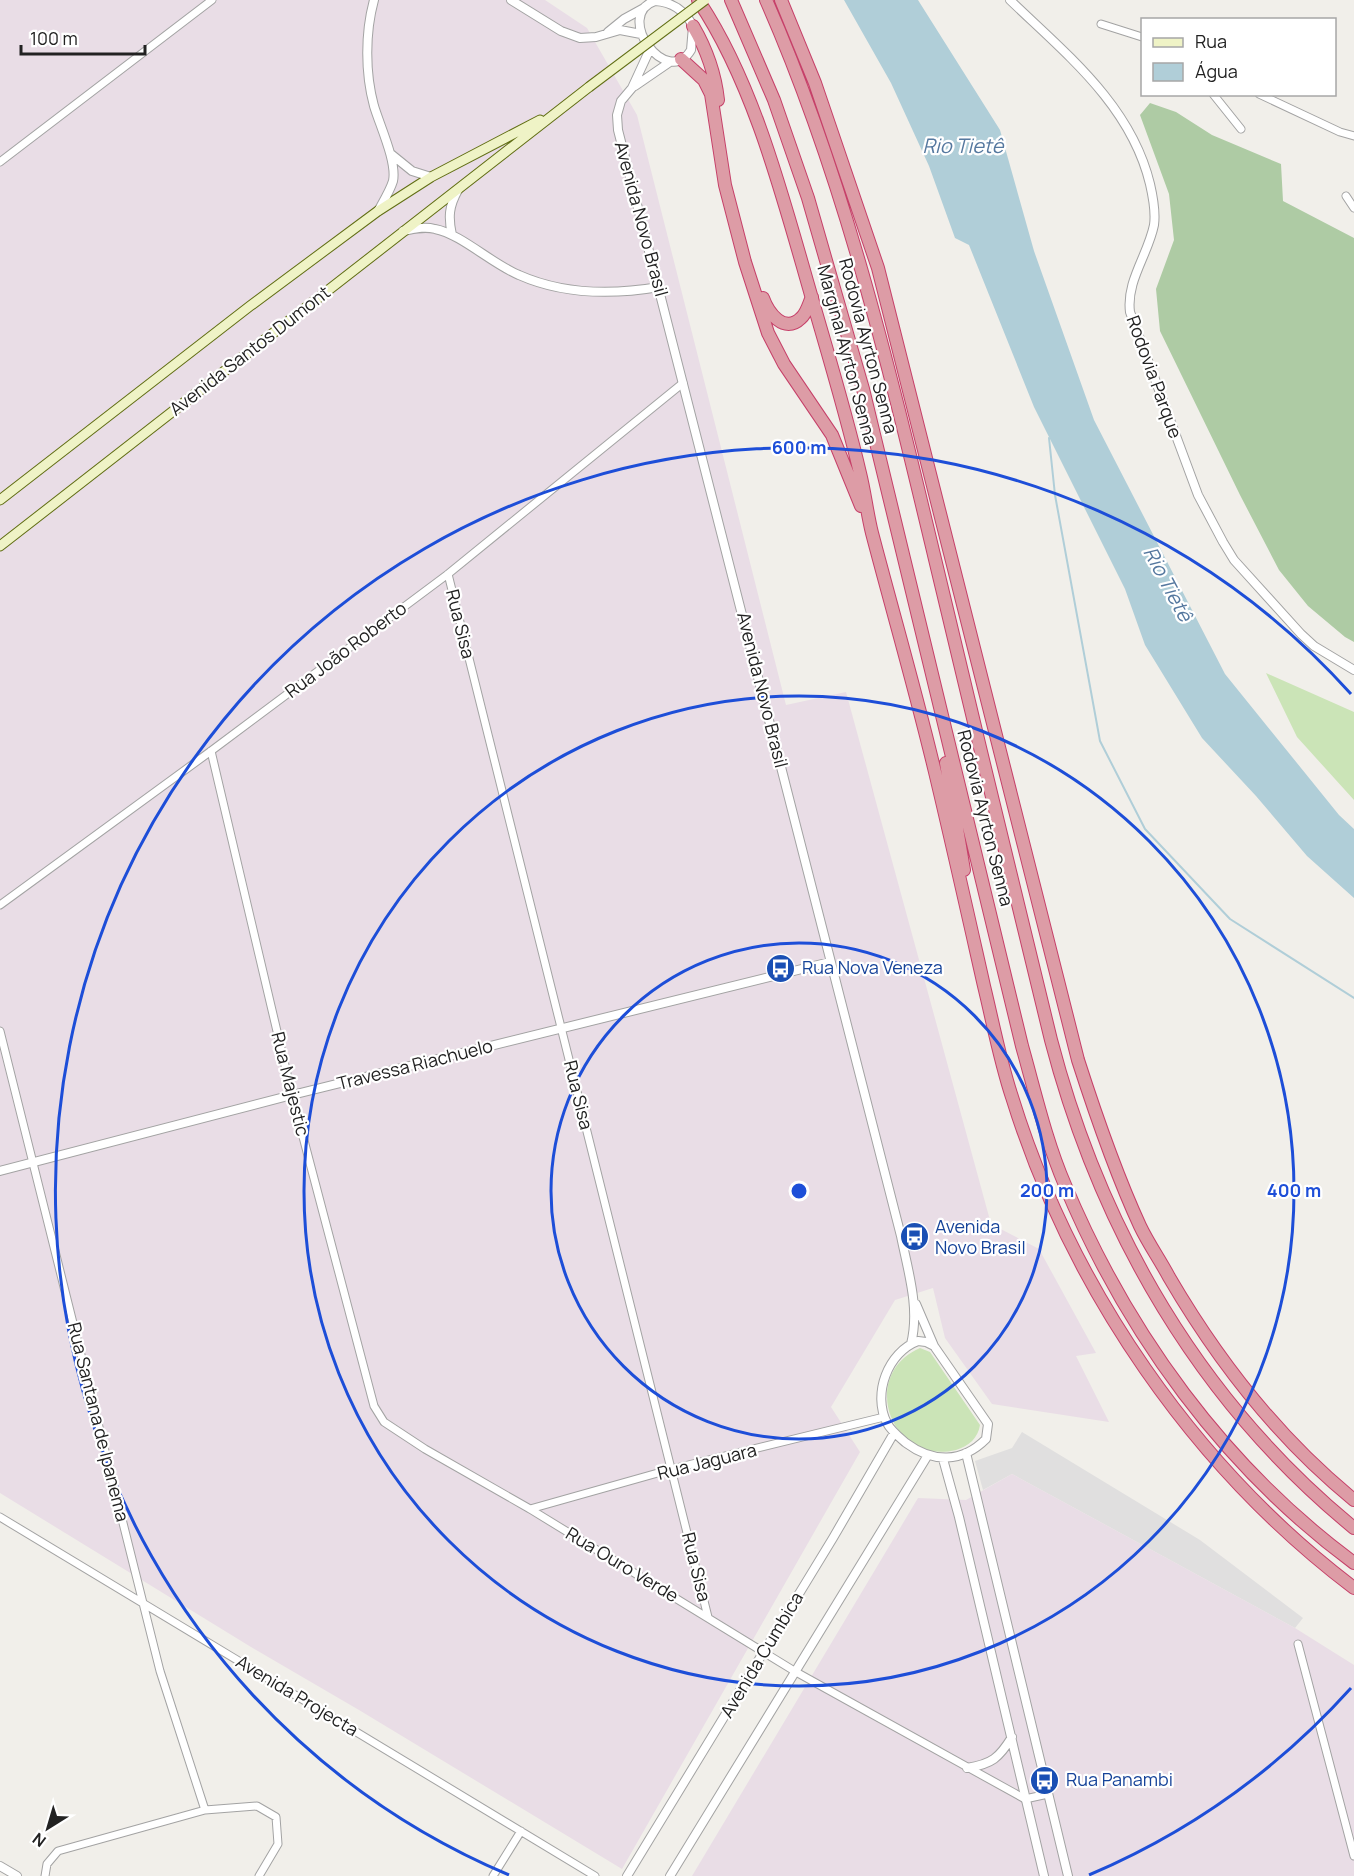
<svg xmlns="http://www.w3.org/2000/svg" width="1354" height="1876" font-family="Manrope,sans-serif">
	<style>
		.residential { fill: #e0dfdf }
		.industrial { fill: #e9dde6 }
		.grass { fill: #cbe4b7 }
		.forest { fill: #aecba4 }
		.water { fill: #b0ced8 }
		.lines { fill: none; stroke-linecap: round; stroke-linejoin: round }
		.stream { stroke: #b0ced8; stroke-width: 2 }
		.minor-casing { stroke: #a3a3a3; stroke-width: 9 }
		.tertiary-casing { stroke: #a3a3a3; stroke-width: 10 }
		.secondary-casing { stroke: #616e14; stroke-width: 11 }
		.motorway-casing { stroke: #c64069; stroke-width: 14 }
		.minor { stroke: #fff; stroke-width: 7 }
		.tertiary { stroke: #fff; stroke-width: 8 }
		.secondary { stroke: #eff3c6; stroke-width: 9 }
		.motorway { stroke: #dd9ca6; stroke-width: 12 }
		.secondary-bridge-casing { stroke: #616e14; stroke-width: 11; stroke-linecap: butt }
		.secondary-bridge { stroke: #eff3c6; stroke-width: 9 }
		.ring { fill: none; stroke: #1d4ed8; stroke-width: 3 }
		.labels { text-anchor: middle; stroke-width: 4.5; stroke-linejoin: round; paint-order: stroke }
		.street-label { font-size: 18px; fill: #222; stroke: #fff }
		.transit-label { font-size: 18px; fill: #164399; stroke: #fff; text-anchor: start }
		.water-label { font-size: 20px; font-style: italic; fill: #55789f; stroke: #fff }
		.centre { fill: #1d4ed8; stroke: #fff; stroke-width: 3 }
		.ring-label { font-size: 18px; text-anchor: middle; font-weight: bold; fill: #1d4ed8; stroke: #fff; stroke-width: 4.5; stroke-linejoin: round; paint-order: stroke }
	</style>
	<rect width="100%" height="100%" fill="#f1efea"/>
	<path class="residential" d="M 1022,1432 L 1200,1540 L 1303,1618 L 1295,1628 L 1012,1474 L 983,1490 L 975,1461 L 1012,1448 Z"/>
	<path class="industrial" d="M 0,0 L 545,0 L 587,28 L 637,115 L 786,705 L 846,692 L 991,1224 L 1039,1249 L 1096,1353 L 1076,1356 L 1109,1422 L 992,1404 L 945,1338 L 933,1288 L 895,1300 L 831,1407 L 860,1452 L 622,1869 L 359,1710 L 251,1647 L 0,1493 Z
		M 1012,1474 L 1295,1628 L 1354,1665 L 1354,1876 L 692,1876 L 918,1498 L 966,1500 Z"/>
	<path class="grass" d="M 1266,673 L 1354,712 L 1354,800 L 1297,737 Z
		M 920,1348 L 930,1352 L 980,1425 C 978,1438 969,1446 956,1450 C 891,1466 858,1375 920,1348 Z"/>
	<path class="forest" d="M 1150,103 L 1176,112 L 1212,135 L 1281,164 L 1283,201 L 1354,238 L 1354,642 L 1345,637 L 1308,606 L 1279,570 L 1240,495 L 1160,331 L 1156,289 L 1174,240 L 1169,194 L 1140,115 Z"/>
	<path class="water" d="M 844,0 L 918,0 L 1000,130 L 1034,251 L 1094,420 L 1225,674 L 1339,815 L 1354,829 L 1354,898 L 1307,856 L 1256,796 L 1202,738 L 1145,645 L 1125,589 L 1034,407 L 969,245 L 955,238 L 929,166 L 891,83 Z"/>
	<g class="lines">
		<path class="stream" d="M 1049,438 L 1055,495 L 1100,741 L 1145,829 L 1230,919 L 1354,998"/>
		<defs>
			<path id="minor" d="M 1101,24 L 1142,37
				M 1213,94 L 1241,129
				M 1259,94 L 1340,132 L 1354,136
				M 0,162 L 212,0
				M 1346,196 L 1354,208
				M 448,574 L 708,1617
				M 211,751 L 292,1095 L 374,1406 L 384,1422 L 425,1449 L 530,1509 L 796,1672 L 1025,1799 L 1048,1794
				M 0,905 L 211,751 L 448,574 L 683,383
				M 0,1031 L 160,1671 L 205,1810
				M 530,1509 L 672,1469 L 884,1417
				M 0,1517 L 595,1876
				M 1298,1644 L 1354,1856
				M 45,1876 L 47,1864 L 58,1851 L 205,1810 L 257,1806 L 276,1817 L 278,1844 L 259,1876
				M 493,1876 L 521,1831"/>
			<path id="tertiary" d="M 374,0 C 365,33 365,73 374,106 C 380,126 397,162 393,181 C 390,191 383,202 378,211
				M 511,0 L 561,31 L 580,38 L 596,37 L 620,30 L 641,34
				M 1010,0 C 1066,54 1131,105 1150,184 C 1153,197 1156,211 1154,225 C 1148,255 1126,281 1130,312 L 1198,495 L 1223,542 L 1234,560 L 1301,634 L 1314,646 L 1354,670
				M 655,1 C 673,2 685,11 693,26 L 691,50 C 667,90 613,15 655,1 Z
				M 608,32 L 624,19 L 644,8
				M 650,49 L 632,88 L 621,101 L 617,115 L 618,130 L 901,1236 C 908,1271 920,1308 911,1344
				M 635,86 L 670,62
				M 391,154 L 412,171 L 431,177
				M 403,231 C 414,229 424,226 435,229 C 461,234 492,264 519,275 C 564,295 612,295 659,287
				M 452,235 C 448,217 449,206 458,190
				M 0,1171 L 292,1095 L 830,962
				M 916,1304 L 934,1346
				M 918,1341 L 926,1342 L 934,1346 L 988,1424 L 986,1439 C 962,1463 933,1463 906,1443 C 899,1437 891,1431 887,1423 C 872,1394 888,1352 918,1341 Z
				M 966,1453 L 1068,1876
				M 943,1459 L 959,1517 L 1044,1876
				M 967,1768 C 992,1764 999,1758 1012,1737
				M 0,1866 L 17,1876
				M 627,1876 L 833,1538 L 894,1433
				M 670,1876 L 928,1455"/>
			<path id="secondary" d="M 0,500 L 250,306 L 378,211 L 431,177 L 540,120
				M 0,546 L 589,87"/>
			<path id="motorway" d="M 698,0 C 754,83 783,198 811,295 C 828,354 846,413 860,473 C 865,493 867,513 872,533 C 893,613 916,692 935,772 C 952,843 968,915 984,986 C 993,1023 1000,1061 1012,1097 C 1071,1288 1194,1467 1354,1588
				M 731,0 L 774,100 L 808,198 L 863,389 L 1022,1046 C 1035,1092 1046,1141 1065,1185 C 1127,1333 1224,1467 1354,1563
				M 766,0 C 844,177 889,367 934,555 C 972,717 1012,878 1051,1040 C 1101,1231 1200,1402 1354,1528
				M 781,0 L 815,83 L 878,268 L 1078,1060 C 1096,1116 1115,1172 1140,1226 C 1148,1243 1160,1260 1169,1277 C 1218,1361 1279,1439 1354,1500
				M 693,26 C 707,50 715,72 718,100
				M 681,59 L 704,80 L 711,94 L 725,185 L 745,262 L 768,333 L 784,364 L 832,435 L 861,506
				M 763,298 C 768,312 784,335 801,318 C 807,313 809,303 812,297
				M 946,763 L 964,870"/>
		</defs>
		<use href="#minor" class="minor-casing"/>
		<use href="#tertiary" class="tertiary-casing"/>
		<use href="#secondary" class="secondary-casing"/>
		<use href="#motorway" class="motorway-casing"/>
		<use href="#minor" class="minor"/>
		<use href="#tertiary" class="tertiary"/>
		<use href="#secondary" class="secondary"/>
		<use href="#motorway" class="motorway"/>
		<defs>
			<path id="secondary-bridge" d="M 589,87 L 705,0"/>
		</defs>
		<use href="#secondary-bridge" class="secondary-bridge-casing"/>
		<use href="#secondary-bridge" class="secondary-bridge"/>
	</g>
	<g class="ring">
		<circle cx="799" cy="1191" r="248"/>
		<circle cx="799" cy="1191" r="495"/>
		<path d="M1351 1688A743 743 0 0 1 1089 1875M509 1875A743 743 0 1 1 1351 694"/>
	</g>
	<defs>
		<symbol id="bus-disc" viewBox="-11 -11 22 22"><circle r="9.5" fill="#1a4fb4" stroke="#fff"/><path d="M-5-6H5V4H4V6H2V4H-2V6H-4V4H-5ZM-3.5-4V0h7V-4ZM-3.5 1.2v1.5H-2V1.2ZM2 1.2v1.5H3.5V1.2Z" fill="#fff"/></symbol>
	</defs>
	<g fill-rule="evenodd">
		<use href="#bus-disc" x="764" y="952" width="33" height="33"/>
		<use href="#bus-disc" x="898" y="1220" width="33" height="33"/>
		<use href="#bus-disc" x="1028" y="1764" width="33" height="33"/>
	</g>
	<g class="labels">
		<g class="street-label">
			<text transform="translate(641 219) rotate(75)" y="6">Avenida Novo Brasil</text>
			<text transform="translate(868 346) rotate(75)" y="6">Rodovia Ayrton Senna</text>
			<text transform="translate(250 351) rotate(-38)" y="6">Avenida Santos Dumont</text>
			<text transform="translate(847 355) rotate(75)" y="6">Marginal Ayrton Senna</text>
			<text transform="translate(1154 377) rotate(70)" y="6">Rodovia Parque</text>
			<text transform="translate(460 624) rotate(76)" y="6">Rua Sisa</text>
			<text transform="translate(346 650) rotate(-37)" y="6">Rua João Roberto</text>
			<text transform="translate(762 690) rotate(76)" y="6">Avenida Novo Brasil</text>
			<text transform="translate(985 818) rotate(76)" y="6">Rodovia Ayrton Senna</text>
			<text transform="translate(415 1065) rotate(-14)" y="6">Travessa Riachuelo</text>
			<text transform="translate(290 1084) rotate(76)" y="6">Rua Majestic</text>
			<text transform="translate(578 1095) rotate(76)" y="6">Rua Sisa</text>
			<text transform="translate(98 1422) rotate(76)" y="6">Rua Santana de Ipanema</text>
			<text transform="translate(707 1462) rotate(-14)" y="6">Rua Jaguara</text>
			<text transform="translate(622 1565) rotate(31)" y="6">Rua Ouro Verde</text>
			<text transform="translate(696 1567) rotate(76)" y="6">Rua Sisa</text>
			<text transform="translate(762 1655) rotate(-59)" y="6">Avenida Cumbica</text>
			<text transform="translate(297 1696) rotate(31)" y="6">Avenida Projecta</text>
		</g>
		<g class="transit-label">
			<text x="802" y="974">Rua Nova Veneza</text>
			<text x="935" y="1233">Avenida<tspan x="935" dy="21">Novo Brasil</tspan></text>
			<text x="1066" y="1786">Rua Panambi</text>
		</g>
		<g class="water-label">
			<text x="963" y="153">Rio Tietê</text>
			<text transform="translate(1168 584) rotate(62)" y="7">Rio Tietê</text>
		</g>
	</g>
	<circle cx="799" cy="1191" r="9" class="centre"/>
	<g class="ring-label">
		<text x="799" y="454">600 m</text>
		<text x="1047" y="1197">200 m</text>
		<text x="1294" y="1197">400 m</text>
	</g>
	<rect x="1141" y="18" width="195" height="78" fill="#ffffff" stroke="#a7a7a7" stroke-width="1.5"/>
	<rect x="1153" y="38" width="30" height="9" fill="#eff3c6" stroke="#a7a7a7" stroke-width="1.5"/>
	<text x="1195" y="48" font-size="18" fill="#222222">Rua</text>
	<rect x="1153" y="63" width="30" height="18" fill="#b0ced8" stroke="#a7a7a7" stroke-width="1.5"/>
	<text x="1195" y="78" font-size="18" fill="#222222">Água</text>
	<g transform="translate(48 1828) rotate(217)" stroke="#ffffff" stroke-width="4.5" paint-order="stroke">
	<path d="M0-4.5L10 22L0 15L-10 22Z" fill="#222222"/>
	<text y="-9" font-size="16" font-weight="bold" text-anchor="middle" fill="#222222">N</text>
	</g>
	<path d="M21 45v9h124v-9" fill="none" stroke="#222222" stroke-width="3"/>
	<text x="30" y="45" font-size="18" fill="#222222" stroke="#ffffff" stroke-width="4.5" paint-order="stroke">100 m</text>
</svg>
